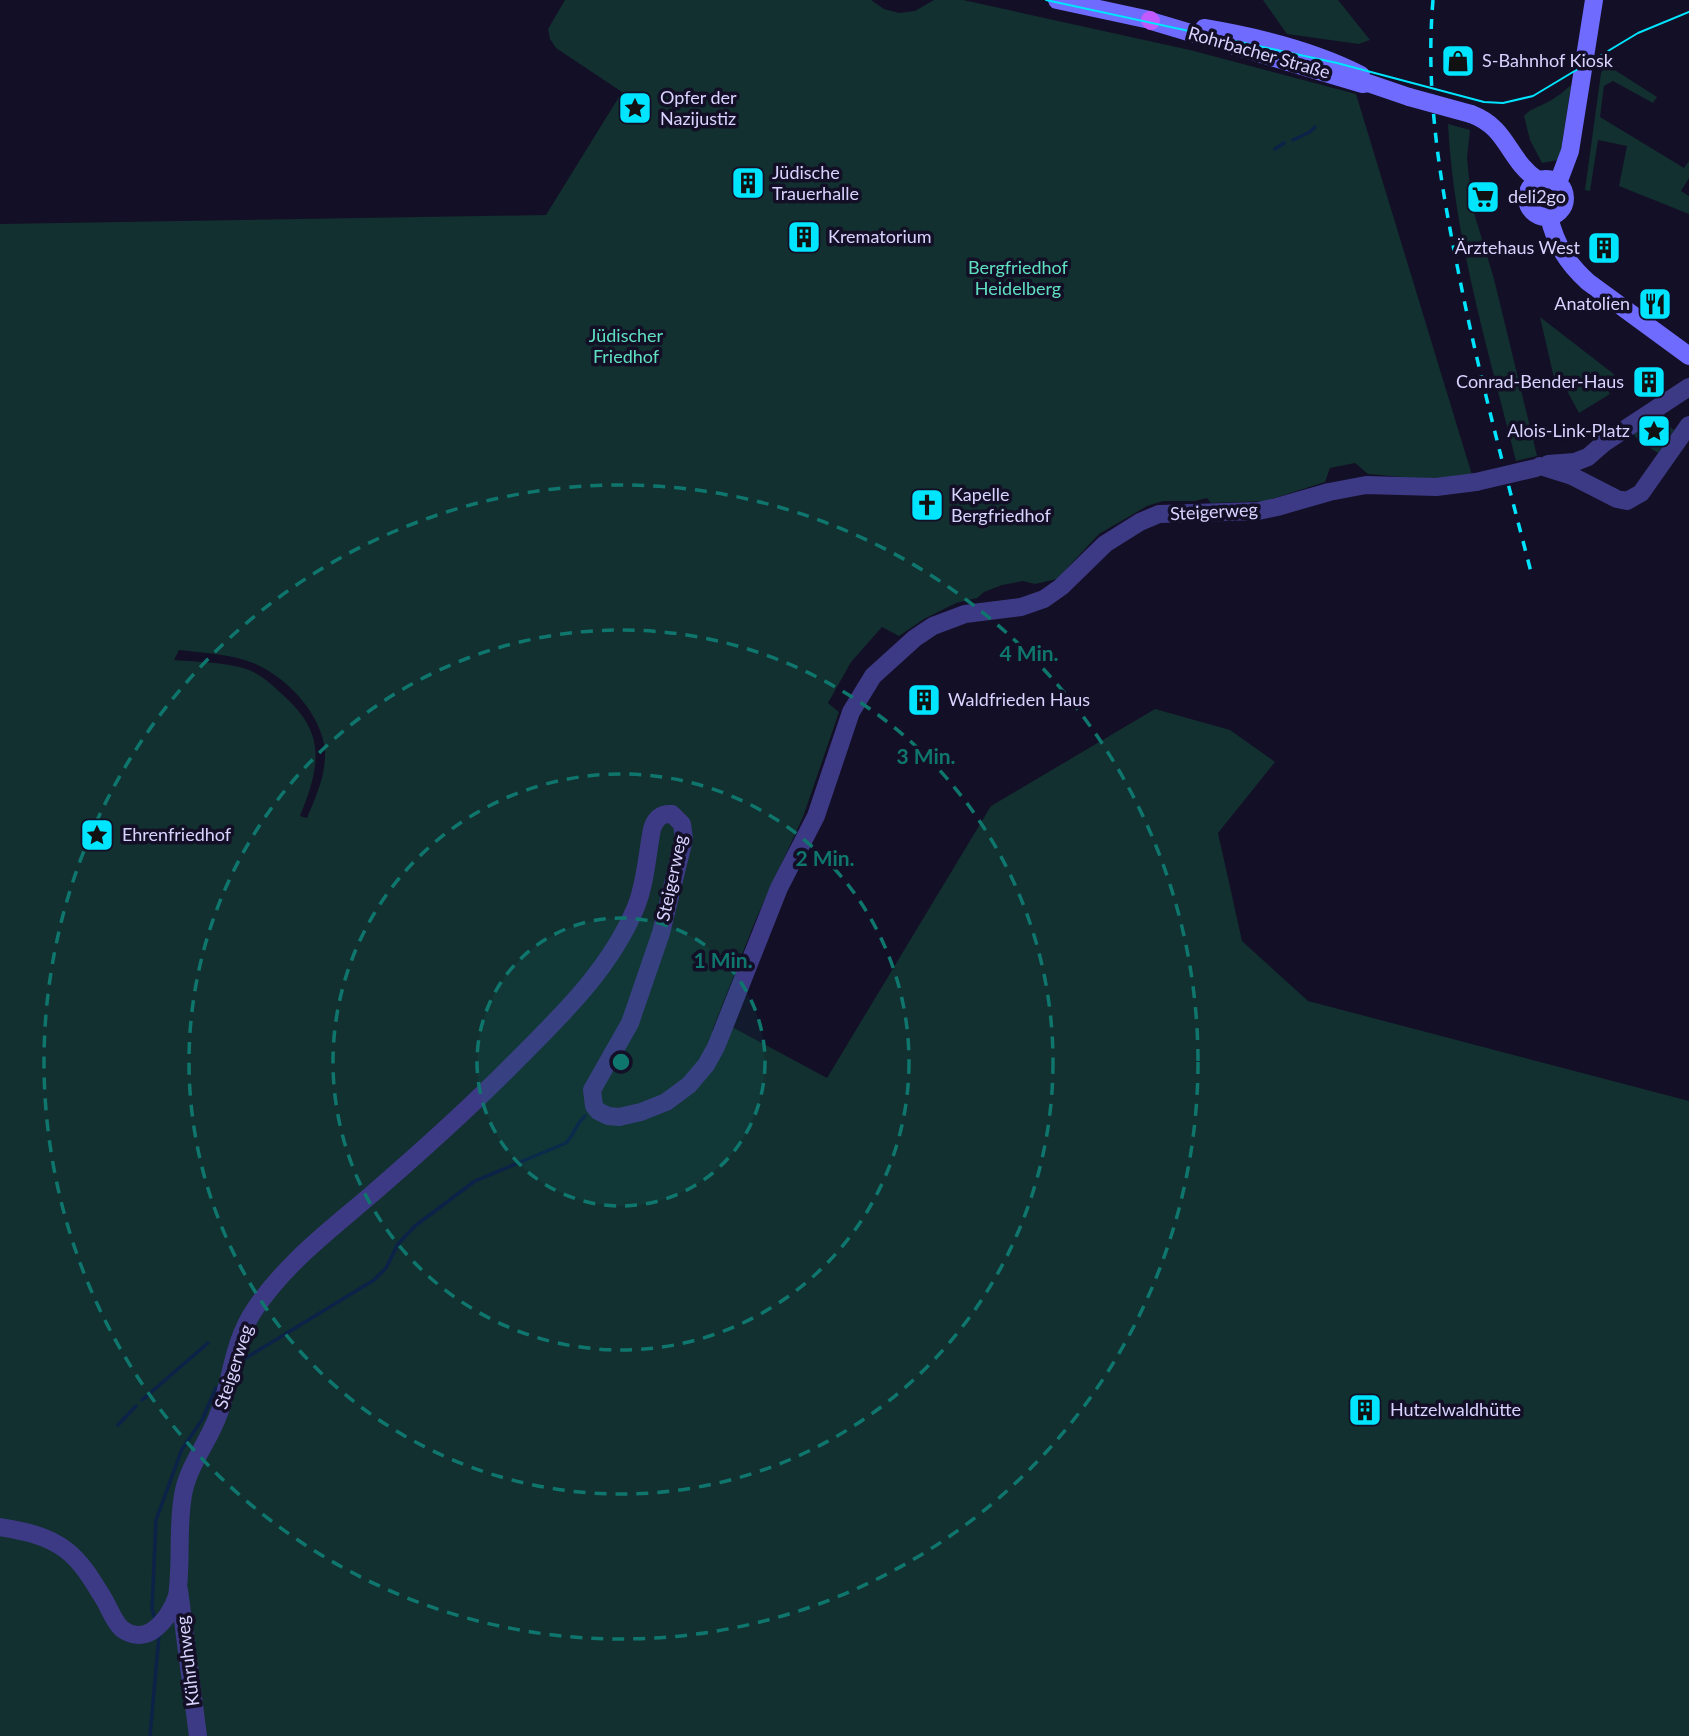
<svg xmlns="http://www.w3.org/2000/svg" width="1689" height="1736" font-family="Lato,sans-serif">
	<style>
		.green { fill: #12302f; fill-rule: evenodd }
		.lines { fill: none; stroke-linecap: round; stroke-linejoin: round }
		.stream { stroke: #0c2248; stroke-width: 3.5 }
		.tertiary { stroke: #3d3a85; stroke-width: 18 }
		.secondary { stroke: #6f6bff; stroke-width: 18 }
		.primary { stroke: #c25bff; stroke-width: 18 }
		.tram { stroke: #00e5ff; stroke-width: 2 }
		.rail { stroke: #00e5ff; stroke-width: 3.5; stroke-dasharray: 10 9; stroke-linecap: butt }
		.tertiary-bridge { stroke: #3d3a85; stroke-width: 18 }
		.secondary-bridge { stroke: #6f6bff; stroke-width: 18 }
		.ring { fill: none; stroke: #0f766e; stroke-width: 3.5; stroke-dasharray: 12 9 }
		.labels { text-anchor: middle; stroke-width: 7; stroke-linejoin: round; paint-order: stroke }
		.street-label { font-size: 18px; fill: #d9d4ff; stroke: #130f26 }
		.poi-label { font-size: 18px; fill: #d9d4ff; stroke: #130f26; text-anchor: start }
		.park-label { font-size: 18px; fill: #5fe0c0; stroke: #130f26 }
		.centre { fill: #0f766e; stroke: #130f26; stroke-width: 3.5 }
		.ring-label { font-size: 21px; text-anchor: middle; font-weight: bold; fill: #0f766e; stroke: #130f26; stroke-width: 7; stroke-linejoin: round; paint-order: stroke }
	</style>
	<rect width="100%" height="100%" fill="#130f26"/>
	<path class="green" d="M 565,0 L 871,0 L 884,9 L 899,13 L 915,11 L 934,0 L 963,0 L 1190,50 L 1356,94 L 1472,475 L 1426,479 L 1368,474 L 1355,463 L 1330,468 L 1325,482 L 1265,501 L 1211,503 L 1207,498 L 1195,501 L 1163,501 L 1147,506 L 1099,534 L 1057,579 L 1035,584 L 1023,581 L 1002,585 L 984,592 L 977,598 L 956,603 L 924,619 L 899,636 L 882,627 L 851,662 L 828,703 L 839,712 L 803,817 L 756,919 L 712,1031 L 732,1027 L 827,1078 L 991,806 L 1155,709 L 1230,730 L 1275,762 L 1218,833 L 1242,941 L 1308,1001 L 1689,1101 L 1689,1736 L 0,1736 L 0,224 L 546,215 L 622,92 L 556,48 L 550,39 L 548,29 ZM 179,650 C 203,653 231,654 253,663 C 286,676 322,714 325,751 C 326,775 316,796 307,818 L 300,816 C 320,766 327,734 283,695 C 273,686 262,675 249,670 C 226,662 198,662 174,660 Z
		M 1263,0 L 1338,0 L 1370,40 L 1359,44 L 1287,34 Z
		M 1605,67 L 1610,67 L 1657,97 L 1653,103 L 1613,81 L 1604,86 L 1600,117 L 1684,168 L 1689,161 L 1689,178 L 1681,191 L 1689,196 L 1689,214 L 1619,186 L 1627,146 L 1598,140 L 1590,191 L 1585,190 L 1601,73 Z
		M 1571,85 L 1560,156 L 1558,160 L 1542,163 L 1530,140 L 1524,116 C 1531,107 1546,105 1556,97 C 1561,94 1566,89 1571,85 Z
		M 1448,124 L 1470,130 L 1467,158 L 1472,206 L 1494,279 L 1537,456 L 1516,461 C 1488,350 1454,238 1448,124 Z
		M 1540,317 L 1615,375 L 1602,382 L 1610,394 L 1579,413 L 1566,389 L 1557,391 Z
		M 1660,413 L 1664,422 L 1674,430 L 1658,453 L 1639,441 L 1632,432 Z"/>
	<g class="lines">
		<path class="stream" d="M 1293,140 L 1310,132 L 1315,127
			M 1275,149 L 1284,143
			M 244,1359 L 374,1280 L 386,1268 L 398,1244 L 415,1226 L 475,1181 L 566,1143 C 574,1135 576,1124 585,1116
			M 142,1400 L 208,1343
			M 118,1425 L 136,1406
			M 155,1619 L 152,1609 L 156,1520 L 182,1449 L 202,1420 L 216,1388
			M 150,1736 L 159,1636"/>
		<path class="tertiary" d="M 1548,464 L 1575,462 L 1588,457 L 1604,443 L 1689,387
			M 1540,466 L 1572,476 L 1617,499 L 1627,501 L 1641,493 L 1689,425
			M 0,1527 C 23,1531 47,1535 66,1550 C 83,1563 94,1583 105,1601 C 110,1610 114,1622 122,1629 C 131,1636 143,1637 152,1631 C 164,1623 173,1609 177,1596 C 182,1563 177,1529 183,1495 C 188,1465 209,1442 219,1413 C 232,1378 233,1341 255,1309 C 287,1262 330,1230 372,1194 C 423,1150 473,1105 520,1057 C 565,1012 611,967 636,907 C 646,881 647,855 652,829 C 655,819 661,813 672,814 L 682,824 L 684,839 L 661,933 L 630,1023 L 592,1090 L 594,1106 L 598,1111 L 608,1116 L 619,1117 L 641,1112 L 666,1102 L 689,1085 L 706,1065 L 716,1047 L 779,888 L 816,816 L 851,712 L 873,676 L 915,638 L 933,626 L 965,614 L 1021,607 L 1044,599 L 1061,587 L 1105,544 L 1140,522 L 1159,514 L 1258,511 L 1277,507 L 1329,492 L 1366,485 L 1436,487 L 1476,482
			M 179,1590 L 198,1736"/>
		<path class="secondary" d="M 1057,0 L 1150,20
			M 1151,21 L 1362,84 L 1368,83 L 1409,97
			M 1204,28 C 1258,37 1312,50 1361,75
			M 1471,114 C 1509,128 1507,160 1539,181
			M1527 198a19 19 0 1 1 38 0a19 19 0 1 1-38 0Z
			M 1558,183 L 1570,151 L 1594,0
			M 1549,217 C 1556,245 1567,263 1588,282 L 1689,356"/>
		<path class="primary" d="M 1150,20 L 1151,21"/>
		<path class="tram" d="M 1046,0 L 1337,63 L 1484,102 L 1503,103 L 1533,96 L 1638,33 L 1689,12"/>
		<path class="rail" d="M 1433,0 C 1425,92 1440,181 1458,270 C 1478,372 1505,471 1531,572"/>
		<path class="tertiary-bridge" d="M 1476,482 L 1536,468"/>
		<path class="secondary-bridge" d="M 1409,97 L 1471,114"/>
	</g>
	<circle cx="621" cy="1062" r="144" fill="#0f766e" fill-opacity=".12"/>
	<g class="ring">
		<circle cx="621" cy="1062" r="144"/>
		<circle cx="621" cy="1062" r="288"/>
		<circle cx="621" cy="1062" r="432"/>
		<circle cx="621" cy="1062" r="577"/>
	</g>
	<defs>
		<symbol id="shop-square" viewBox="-11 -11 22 22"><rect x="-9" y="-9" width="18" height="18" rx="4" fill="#00e5ff" stroke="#130f26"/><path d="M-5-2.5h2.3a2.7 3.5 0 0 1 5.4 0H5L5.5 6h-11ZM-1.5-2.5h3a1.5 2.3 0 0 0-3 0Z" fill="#111"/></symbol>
		<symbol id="sight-square" viewBox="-11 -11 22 22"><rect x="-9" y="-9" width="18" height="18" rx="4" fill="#00e5ff" stroke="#130f26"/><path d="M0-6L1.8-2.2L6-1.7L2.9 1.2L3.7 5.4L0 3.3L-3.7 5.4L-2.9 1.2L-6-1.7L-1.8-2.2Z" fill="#111"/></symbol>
		<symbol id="building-square" viewBox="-11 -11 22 22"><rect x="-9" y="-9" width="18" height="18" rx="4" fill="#00e5ff" stroke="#130f26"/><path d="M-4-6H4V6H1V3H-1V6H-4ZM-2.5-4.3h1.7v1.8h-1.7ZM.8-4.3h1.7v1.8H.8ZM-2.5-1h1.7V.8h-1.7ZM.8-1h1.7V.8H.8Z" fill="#111"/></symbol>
		<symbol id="supermarket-square" viewBox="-11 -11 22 22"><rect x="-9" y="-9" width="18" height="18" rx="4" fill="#00e5ff" stroke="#130f26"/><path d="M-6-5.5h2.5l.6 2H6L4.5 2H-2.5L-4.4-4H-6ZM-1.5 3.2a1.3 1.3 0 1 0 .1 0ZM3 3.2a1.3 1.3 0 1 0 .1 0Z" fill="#111"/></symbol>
		<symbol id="restaurant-square" viewBox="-11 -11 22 22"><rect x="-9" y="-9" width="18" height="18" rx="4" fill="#00e5ff" stroke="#130f26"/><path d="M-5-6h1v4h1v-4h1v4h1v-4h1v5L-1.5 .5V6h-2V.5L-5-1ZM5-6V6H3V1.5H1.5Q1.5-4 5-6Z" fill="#111"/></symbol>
		<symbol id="church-square" viewBox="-11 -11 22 22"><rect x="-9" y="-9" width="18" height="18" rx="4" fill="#00e5ff" stroke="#130f26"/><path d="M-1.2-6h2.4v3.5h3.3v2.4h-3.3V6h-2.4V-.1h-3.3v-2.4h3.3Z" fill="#111"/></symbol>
	</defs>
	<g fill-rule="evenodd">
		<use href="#shop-square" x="1439" y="42" width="38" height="38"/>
		<use href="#sight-square" x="616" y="89" width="38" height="38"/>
		<use href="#building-square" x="729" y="164" width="38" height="38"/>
		<use href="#supermarket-square" x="1464" y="178" width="38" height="38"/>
		<use href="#building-square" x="785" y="218" width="38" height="38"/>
		<use href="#building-square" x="1585" y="229" width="38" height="38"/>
		<use href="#restaurant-square" x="1636" y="285" width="38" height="38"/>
		<use href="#building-square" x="1630" y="363" width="38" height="38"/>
		<use href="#sight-square" x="1635" y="412" width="38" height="38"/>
		<use href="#church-square" x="908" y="486" width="38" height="38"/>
		<use href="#building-square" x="905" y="681" width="38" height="38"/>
		<use href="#sight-square" x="78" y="816" width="38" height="38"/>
		<use href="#building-square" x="1346" y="1391" width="38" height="38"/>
	</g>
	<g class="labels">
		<g class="street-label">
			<text transform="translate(1259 53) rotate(16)" y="6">Rohrbacher Straße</text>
			<text transform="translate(1214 512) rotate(-3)" y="6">Steigerweg</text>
			<text transform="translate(672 878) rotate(-78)" y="6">Steigerweg</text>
			<text transform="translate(234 1367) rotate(-72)" y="6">Steigerweg</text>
			<text transform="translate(188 1661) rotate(-97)" y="6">Kühruhweg</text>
		</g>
		<g class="poi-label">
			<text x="1482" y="67">S-Bahnhof Kiosk</text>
			<text x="660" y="104">Opfer der<tspan x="660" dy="21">Nazijustiz</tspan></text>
			<text x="772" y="179">Jüdische<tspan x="772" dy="21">Trauerhalle</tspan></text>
			<text x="1508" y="203">deli2go</text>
			<text x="828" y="243">Krematorium</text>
			<text x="1580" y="254" text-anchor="end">Ärztehaus West</text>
			<text x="1630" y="310" text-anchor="end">Anatolien</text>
			<text x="1624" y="388" text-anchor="end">Conrad-Bender-Haus</text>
			<text x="1630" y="437" text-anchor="end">Alois-Link-Platz</text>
			<text x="951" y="501">Kapelle<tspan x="951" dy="21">Bergfriedhof</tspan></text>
			<text x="948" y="706">Waldfrieden Haus</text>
			<text x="122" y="841">Ehrenfriedhof</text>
			<text x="1390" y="1416">Hutzelwaldhütte</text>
		</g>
		<g class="park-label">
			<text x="1018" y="274">Bergfriedhof<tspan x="1018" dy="21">Heidelberg</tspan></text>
			<text x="626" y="342">Jüdischer<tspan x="626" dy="21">Friedhof</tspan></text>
		</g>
	</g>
	<circle cx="621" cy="1062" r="10" class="centre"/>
	<g class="ring-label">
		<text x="1029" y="661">4 Min.</text>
		<text x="926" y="764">3 Min.</text>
		<text x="825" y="866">2 Min.</text>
		<text x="723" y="968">1 Min.</text>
	</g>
</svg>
